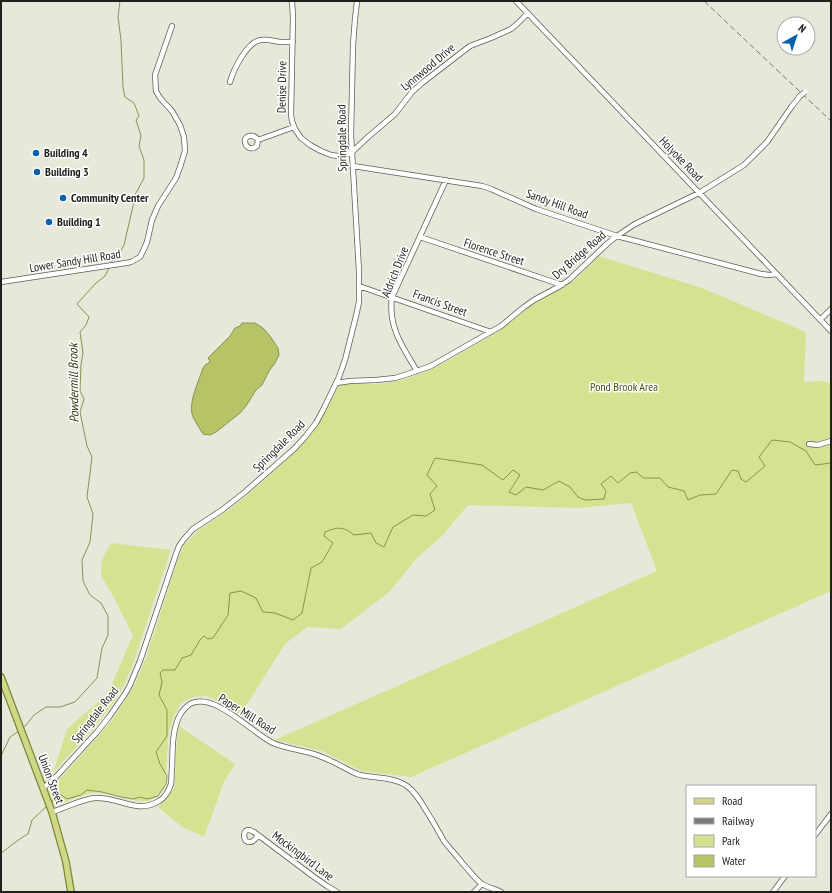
<svg xmlns="http://www.w3.org/2000/svg" width="832" height="893" font-family="'PT Sans Narrow',sans-serif">
	<style>
		.green { fill: #d6e191 }
		.water { fill: #b8c368; stroke: #8a9251 }
		.lines { fill: none; stroke-linecap: round; stroke-linejoin: round }
		.stream { stroke: #8a9251; stroke-width: 1 }
		.minor-casing { stroke: #5d5f52; stroke-width: 6 }
		.major-casing { stroke: #7d8630; stroke-width: 8 }
		.minor { stroke: #fff; stroke-width: 4.5 }
		.major { stroke: #d0d789; stroke-width: 5.5 }
		.rail { stroke: #7a7c72; stroke-width: 1; stroke-dasharray: 6 3; stroke-linecap: butt }
		.minor-bridge-casing { stroke: #5d5f52; stroke-width: 6; stroke-linecap: butt }
		.minor-bridge { stroke: #fff; stroke-width: 4.5 }
		.poi-dot { fill: #0461ae; stroke: #fff; stroke-width: 1.5 }
		.labels { text-anchor: middle; stroke-width: 3; stroke-linejoin: round; paint-order: stroke }
		.street-label { font-size: 12px; fill: #1f201b; stroke: #fff }
		.poi-label { font-size: 12px; font-weight: bold; fill: #1f201b; stroke: #fff; text-anchor: start }
		.park-label { font-size: 12px; fill: #4b510d; stroke: #fff }
		.water-label { font-size: 13px; font-style: italic; fill: #363a14; stroke: #fff }
	</style>
	<rect width="100%" height="100%" fill="#e6e9da"/>
	<path class="green" d="M 599,256 L 702,288 L 806,332 L 804,382 L 822,381 L 831,383 L 831,591 L 411,777 L 361,771 L 322,751 L 275,740 L 657,571 L 631,503 L 578,508 L 468,505 L 442,536 L 417,558 L 389,592 L 341,629 L 307,627 L 285,644 L 240,715 L 228,706 L 206,696 L 193,697 L 181,703 L 174,716 L 169,731 L 165,784 C 162,791 157,798 148,801 C 137,803 123,796 112,794 C 106,793 99,792 93,793 C 81,794 66,802 55,806 L 49,791 L 110,723 L 124,702 L 135,684 L 146,658 L 179,556 L 184,545 L 199,530 L 230,509 L 245,497 L 280,466 L 309,437 L 323,416 L 340,384 L 377,384 L 394,382 L 412,377 L 435,368 L 496,333 L 529,307 L 574,281 Z
		M 111,543 L 171,550 L 132,667 C 127,679 122,690 115,700 C 97,726 74,749 53,773 L 67,729 L 108,693 L 133,635 L 113,596 L 101,576 L 101,564 L 102,560 Z
		M 179,726 L 235,764 L 224,782 L 204,837 L 182,827 L 158,807 L 167,799 L 174,788 L 175,781 L 177,740 Z"/>
	<path class="water" d="M 242,323 L 255,323 L 263,328 L 270,336 L 278,348 L 279,355 L 275,363 L 269,371 L 262,385 L 256,390 L 246,406 L 240,413 L 216,432 L 210,435 L 203,434 C 199,427 194,421 192,414 C 189,400 199,381 203,368 L 206,364 L 208,364 L 210,361 L 208,358 L 230,336 L 235,328 L 240,326 Z"/>
	<g class="lines">
		<path class="stream" d="M 111,263 L 114,258 L 119,254 L 124,245 L 136,193 L 144,178 L 144,160 L 139,146 L 141,136 L 136,120 L 139,116 L 134,103 L 125,97 L 123,88 L 121,40 L 118,17 L 120,1
			M 23,728 L 26,725 L 34,715 L 46,707 L 60,707 L 75,702 L 97,678 L 102,648 L 108,635 L 108,616 L 101,603 L 90,595 L 83,581 L 82,560 L 90,542 L 93,514 L 87,497 L 92,457 L 87,446 L 80,412 L 84,399 L 80,391 L 81,365 L 83,353 L 80,332 L 86,325 L 89,317 L 77,304 L 96,283 L 105,276 L 109,268
			M 1,756 L 10,737 L 19,731
			M 51,803 L 56,795 L 60,794 L 67,799 L 81,795 L 87,790 L 102,792 L 121,797 L 133,799 L 140,797 L 147,799 L 155,797 L 158,796 L 166,784 L 167,776 L 160,764 L 156,752 L 167,736 L 167,710 L 159,695 L 162,682 L 160,673 L 163,670 L 175,670 L 182,658 L 191,655 L 200,640 L 204,636 L 208,639 L 213,638 L 228,615 L 230,593 L 241,591 L 256,598 L 263,612 L 275,613 L 293,620 L 302,613 L 311,568 L 322,562 L 333,543 L 324,536 L 325,532 C 337,527 343,526 354,535 L 371,533 L 376,543 L 384,547 L 393,527 L 413,515 L 426,516 L 435,510 L 430,494 L 437,486 L 427,475 L 435,458 L 482,465 L 503,480 L 513,470 L 516,472 L 520,475 L 509,492 L 516,495 L 526,487 L 543,490 L 559,481 L 570,487 L 578,497 L 585,500 L 604,499 L 606,491 L 601,484 L 611,476 L 618,483 L 630,473 L 636,472 L 644,478 L 660,478 L 668,487 L 684,491 L 688,500 L 700,495 L 716,494 L 732,470 L 738,471 L 741,479 L 746,482 L 765,466 L 759,457 L 772,440 L 790,442 L 806,451 L 815,465 L 831,463
			M 1,853 C 10,847 18,839 28,834 L 32,820 L 47,806"/>
		<defs>
			<path id="minor" d="M 292,1 L 293,17 L 291,115 L 292,121 L 295,129 L 301,138 L 310,145 L 321,151 L 331,155 L 338,156 L 343,155 L 352,152 L 368,137 L 395,114 L 412,92 L 422,83 L 470,46 L 491,38 L 511,29 L 517,24 L 528,13
				M 516,1 L 831,331
				M 230,82 C 233,71 247,41 261,40 C 267,39 274,41 280,42 C 284,42 288,42 293,42
				M 258,140 L 257,146 C 251,151 244,147 245,139 C 249,134 255,135 258,140 L 294,127
				M 353,166 L 482,186 L 491,189 L 536,209 L 617,236 L 761,274 L 769,275 L 776,274
				M 420,237 L 562,285
				M 1,282 L 126,263 L 131,262 L 140,257 L 144,249 L 147,242 L 152,220 L 158,206 L 176,178 L 180,167 L 185,151 L 184,137 L 180,125 L 172,111 L 160,98 L 156,91 L 155,75 L 172,26
				M 359,286 L 491,332
				M 820,320 L 831,309
				M 417,371 C 402,346 388,327 392,297 L 446,180
				M 336,383 L 350,381 L 376,380 L 395,378 L 408,374 L 431,366 L 501,326 L 524,307 L 534,300 L 560,286 L 569,280 L 608,243 L 617,236 L 635,224 L 699,193 L 744,165 L 767,142 L 792,106 L 800,96
				M 809,444 L 818,445 L 831,441
				M 43,788 L 54,779 L 97,732 L 109,717 L 125,694 L 130,685 L 140,661 L 176,554 L 179,546 L 184,539 L 193,529 L 222,510 L 245,492 L 294,449 L 305,437 L 316,423 L 323,410 L 339,377 L 345,360 L 356,316 L 359,302 L 359,271 L 351,135 L 353,45 L 355,19 L 357,1
				M 52,812 C 65,808 82,799 95,798 C 118,796 137,815 159,801 C 165,798 169,790 171,784 C 172,779 171,774 172,769 C 173,751 171,730 181,713 C 184,709 187,705 192,703 C 216,693 252,733 273,743 C 287,749 303,750 317,755 C 321,757 326,758 331,761 C 341,765 350,772 360,775 C 375,778 394,777 407,786 C 418,794 424,808 432,820 C 436,827 440,834 444,841 C 450,849 457,856 463,864 C 469,870 475,879 482,884 C 487,887 495,889 501,892
				M 258,835 C 255,840 252,844 246,841 C 242,835 245,827 252,831 C 253,831 258,835 258,835 L 314,877 L 327,886 L 337,892
				M 815,835 L 831,814
				M 474,892 L 482,884
				M 773,892 L 785,876"/>
			<path id="major" d="M 1,677 L 52,812 L 66,862 L 71,892"/>
		</defs>
		<use href="#minor" class="minor-casing"/>
		<use href="#major" class="major-casing"/>
		<use href="#minor" class="minor"/>
		<use href="#major" class="major"/>
		<path class="rail" d="M 704,1 L 831,121"/>
		<defs>
			<path id="minor-bridge" d="M 800,96 L 805,92"/>
		</defs>
		<use href="#minor-bridge" class="minor-bridge-casing"/>
		<use href="#minor-bridge" class="minor-bridge"/>
	</g>
	<g class="poi-dot">
		<circle cx="36" cy="153" r="4"/>
		<circle cx="37" cy="172" r="4"/>
		<circle cx="63" cy="198" r="4"/>
		<circle cx="49" cy="222" r="4"/>
	</g>
	<g class="labels">
		<g class="street-label">
			<text transform="translate(428 67) rotate(-40)" y="4">Lynnwood Drive</text>
			<text transform="translate(282 87) rotate(-89)" y="4">Denise Drive</text>
			<text transform="translate(342 138) rotate(-91)" y="4">Springdale Road</text>
			<text transform="translate(681 159) rotate(46)" y="4">Holyoke Road</text>
			<text transform="translate(557 204) rotate(20)" y="4">Sandy Hill Road</text>
			<text transform="translate(494 252) rotate(18)" y="4">Florence Street</text>
			<text transform="translate(579 255) rotate(-41)" y="4">Dry Bridge Road</text>
			<text transform="translate(75 261) rotate(-9)" y="4">Lower Sandy Hill Road</text>
			<text transform="translate(395 272) rotate(-68)" y="4">Aldrich Drive</text>
			<text transform="translate(440 303) rotate(20)" y="4">Francis Street</text>
			<text transform="translate(279 446) rotate(-45)" y="4">Springdale Road</text>
			<text transform="translate(247 714) rotate(32)" y="4">Paper Mill Road</text>
			<text transform="translate(95 715) rotate(-52)" y="4">Springdale Road</text>
			<text transform="translate(51 779) rotate(69)" y="4">Union Street</text>
			<text transform="translate(303 856) rotate(37)" y="4">Mockingbird Lane</text>
		</g>
		<g class="poi-label">
			<text x="44" y="157">Building 4</text>
			<text x="45" y="176">Building 3</text>
			<text x="71" y="202">Community Center</text>
			<text x="57" y="226">Building 1</text>
		</g>
		<g class="park-label">
			<text x="624" y="391">Pond Brook Area</text>
		</g>
		<g class="water-label">
			<text transform="translate(73 383) rotate(-91)" y="5">Powdermill Brook</text>
		</g>
	</g>
	<rect width="832" height="893" fill="none" stroke="#1f201b" stroke-width="4"/>
	<rect x="686" y="785" width="130" height="92" fill="#ffffff" stroke="#a5a6a4"/>
	<rect x="694" y="798" width="20" height="6" fill="#d0d789" stroke="#a5a6a4"/>
	<text x="722" y="805" font-size="12" fill="#1f201b">Road</text>
	<rect x="694" y="818" width="20" height="6" fill="#7a7c72" stroke="#a5a6a4"/>
	<text x="722" y="825" font-size="12" fill="#1f201b">Railway</text>
	<rect x="694" y="835" width="20" height="12" fill="#d6e191" stroke="#a5a6a4"/>
	<text x="722" y="845" font-size="12" fill="#1f201b">Park</text>
	<rect x="694" y="855" width="20" height="12" fill="#b8c368" stroke="#a5a6a4"/>
	<text x="722" y="865" font-size="12" fill="#1f201b">Water</text>
	<g transform="translate(796 36) rotate(39)"><circle r="19" fill="#ffffff" stroke="#a5a6a4"/>
	<path d="M0-3L7 15L0 10L-7 15Z" fill="#0461ae"/>
	<text y="-6" font-size="11" font-weight="bold" text-anchor="middle" fill="#1f201b">N</text>
	</g>
</svg>
